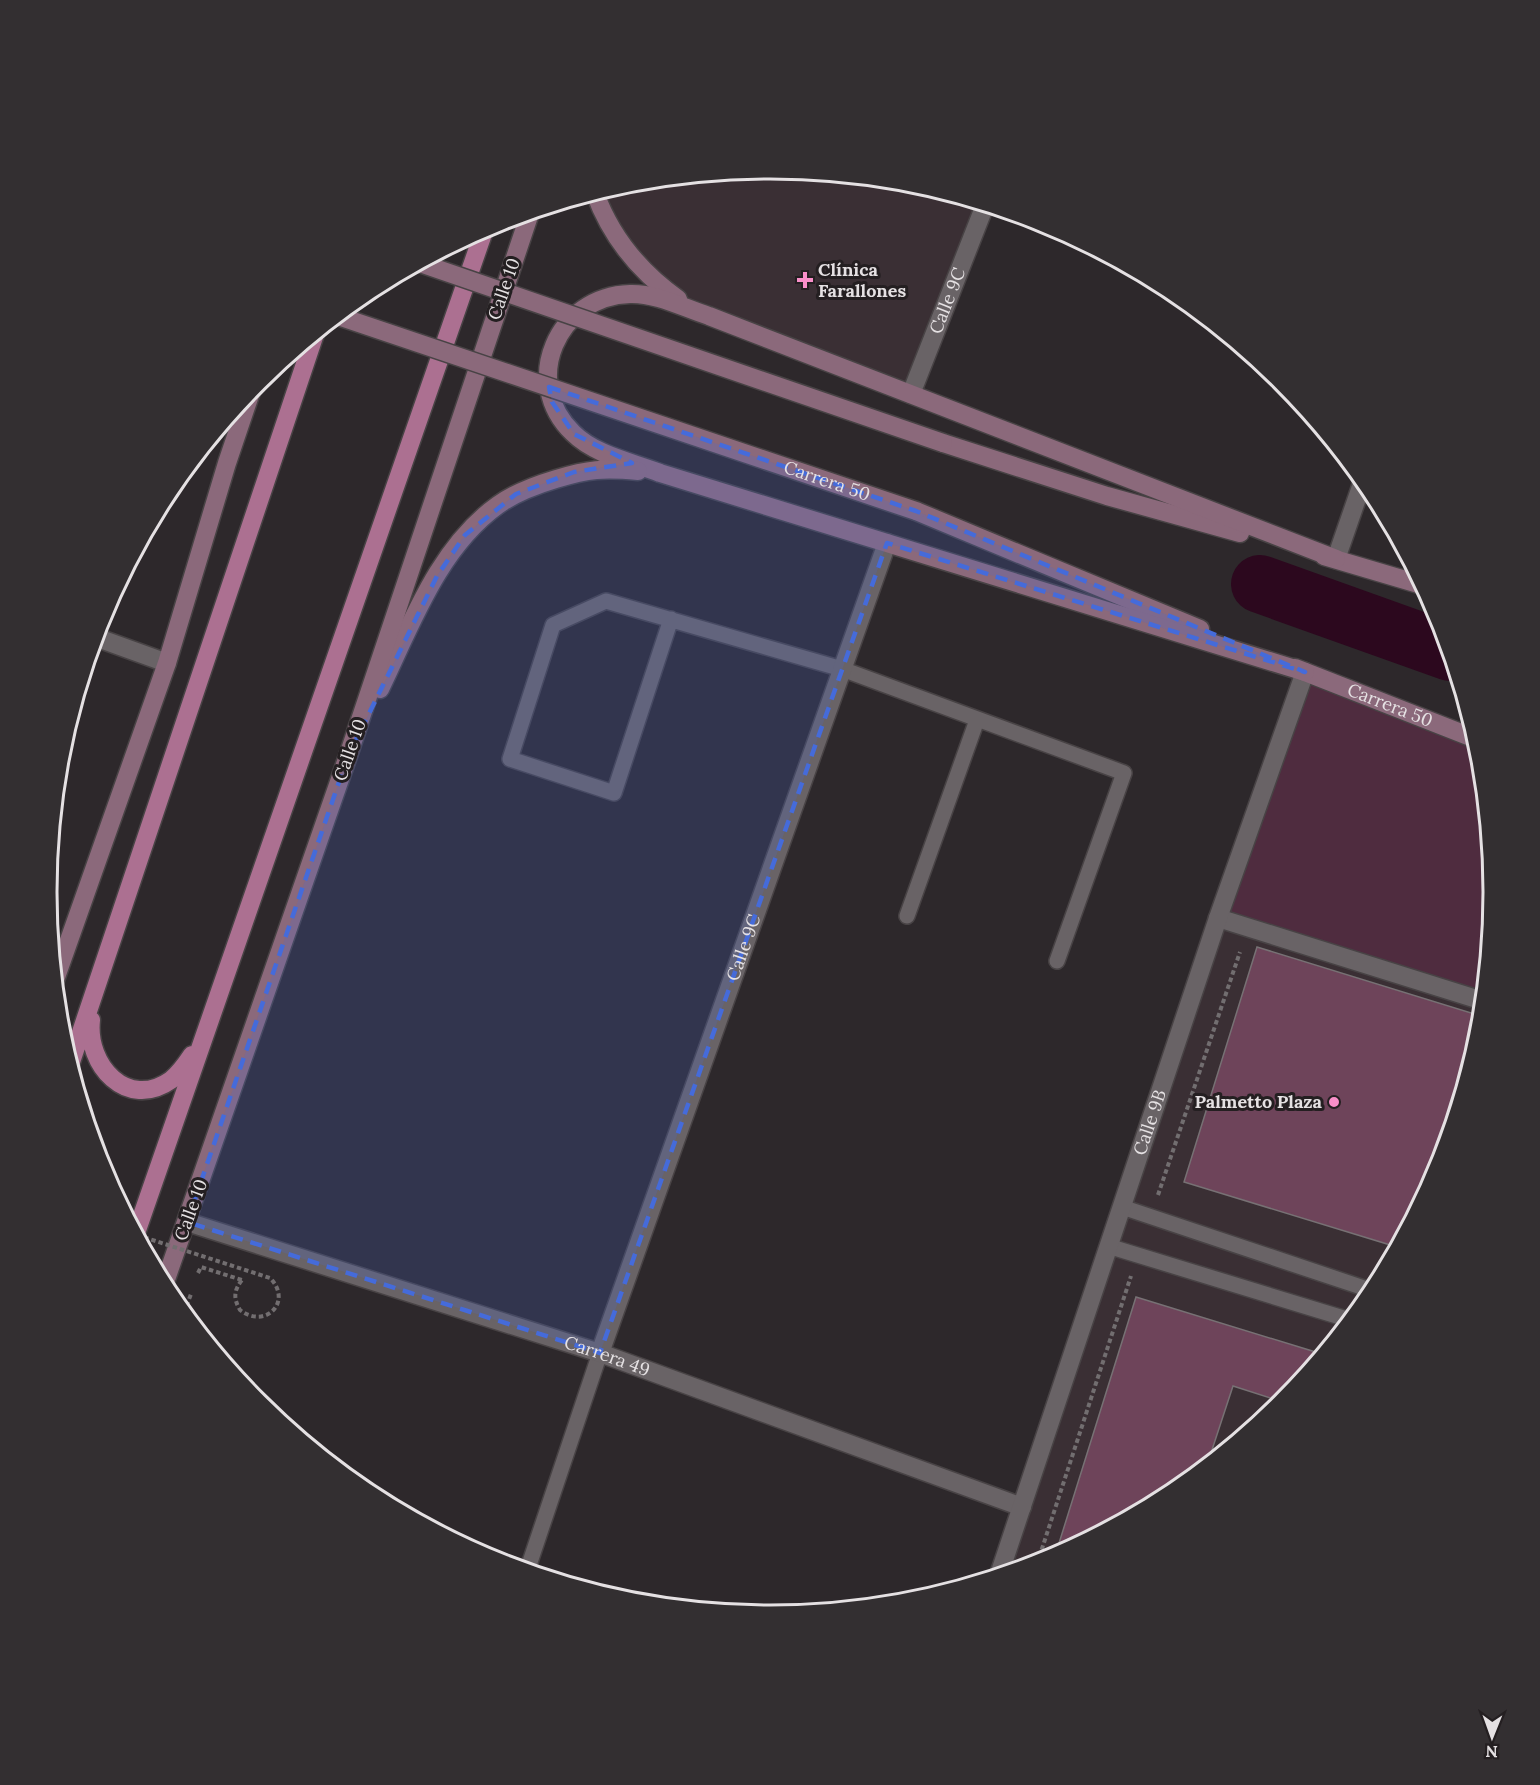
<svg xmlns="http://www.w3.org/2000/svg" width="1540" height="1785" font-family="Lora,serif">
	<style>
		.built { fill: #3a2f34 }
		.green { fill: #4f2c3f }
		.lines { fill: none; stroke-linecap: round; stroke-linejoin: round }
		.river { stroke: #2c081e; stroke-width: 58 }
		.building { fill: #6e445a; stroke: #777174; stroke-width: 1.5 }
		.lane-casing { stroke: #484345; stroke-width: 18 }
		.street-casing { stroke: #484345; stroke-width: 21 }
		.secondary-casing { stroke: #484345; stroke-width: 21 }
		.primary-casing { stroke: #484345; stroke-width: 21 }
		.path { stroke: #726e70; stroke-width: 4; stroke-dasharray: 4.5 3; stroke-linecap: butt }
		.lane { stroke: #696366; stroke-width: 15 }
		.street { stroke: #696366; stroke-width: 18 }
		.secondary { stroke: #8b697b; stroke-width: 18 }
		.primary { stroke: #ac7091; stroke-width: 18 }
		.secondary-bridge-casing { stroke: #484345; stroke-width: 21; stroke-linecap: butt }
		.path-bridge { stroke: #726e70; stroke-width: 4; stroke-dasharray: 4.5 3; stroke-linecap: butt }
		.secondary-bridge { stroke: #8b697b; stroke-width: 18 }
		.marked { fill: #456bda; fill-opacity: 0.2; stroke: #456bda; stroke-width: 4.5; stroke-dasharray: 12 8; stroke-linejoin: round }
		.poi-dot { fill: #f98fc9; stroke: #241f21; stroke-width: 2 }
		.labels { text-anchor: middle; stroke-width: 6; stroke-linejoin: round; paint-order: stroke }
		.poi-label { font-size: 18px; font-weight: bold; fill: #e5e1e3; stroke: #241f21; text-anchor: start }
		.street-label { font-size: 18px; fill: #e5e1e3; stroke: #241f21 }
		.rim { fill: none; stroke: #e5e1e3; stroke-width: 3 }
	</style>
	<rect width="100%" height="100%" fill="#2d282b"/>
	<path class="built" d="M 770,169 L 911,183 L 985,205 L 911,394 L 663,289 L 595,193 L 629,183 Z
		M 1218,918 L 1483,1001 L 1480,1034 L 1438,1170 L 1371,1295 L 1281,1404 L 1172,1494 L 1047,1561 L 999,1575 Z"/>
	<path class="green" d="M 1305,672 L 1476,739 L 1480,752 L 1493,893 L 1483,1001 L 1218,918 Z"/>
	<g class="lines">
		<path class="river" d="M 1260,584 L 1450,652"/>
	</g>
	<path class="building" d="M 1257,947 L 1481,1016 L 1480,1034 L 1438,1170 L 1397,1247 L 1184,1182 Z
		M 1136,1297 L 1322,1354 L 1283,1402 L 1233,1386 L 1207,1465 L 1172,1494 L 1055,1556 Z"/>
	<g class="lines">
		<defs>
			<path id="lane" d="M 671,619 L 614,793 L 510,759 L 553,625 L 606,601 L 842,669 L 1124,773 L 1057,961
				M 907,916 L 977,720
				M 1122,1207 L 1373,1291
				M 1108,1246 L 1350,1320
				M 527,1571 L 600,1353"/>
			<g id="street">
				<path id="s1" d="M 911,394 L 985,205"/>
				<path d="M 1336,559 L 1363,481"/>
				<path d="M 95,637 L 167,663"/>
				<path d="M 1218,918 L 1483,1001"/>
				<path id="s2" d="M 187,1222 L 600,1353 L 1022,1507"/>
				<path id="s3" d="M 600,1353 L 887,543"/>
				<path id="s4" d="M 999,1575 L 1218,918 L 1305,672"/>
			</g>
			<g id="secondary">
				<path d="M 595,193 C 611,237 640,272 678,299"/>
				<path d="M 943,443 L 1107,496 L 1240,533"/>
				<path d="M 916,511 L 1200,629"/>
				<path d="M 1324,556 L 1422,585"/>
				<path id="s5" d="M 1295,668 L 1476,739"/>
				<path d="M 1305,672 L 660,473 C 632,462 595,455 573,433 C 520,382 557,296 630,294 C 656,293 684,308 709,316 L 1336,559"/>
				<path d="M 380,689 C 411,625 438,548 498,505 C 516,492 536,485 556,479 C 589,469 603,468 638,471"/>
				<path d="M 55,980 L 167,663 L 227,463 L 252,389"/>
				<path d="M 164,1285 L 348,756 L 530,213"/>
			</g>
			<path id="primary" d="M 91,1020 C 86,1065 127,1111 171,1080 C 180,1073 186,1064 192,1055
				M 70,1065 L 315,334
				M 136,1233 L 485,228"/>
		</defs>
		<use href="#lane" class="lane-casing"/>
		<use href="#street" class="street-casing"/>
		<use href="#secondary" class="secondary-casing"/>
		<use href="#primary" class="primary-casing"/>
		<path class="path" d="M 1158,1195 L 1240,952
			M 198,1273 L 201,1267 L 242,1280
			M 184,1313 L 191,1294
			M 1037,1564 L 1131,1276"/>
		<use href="#lane" class="lane"/>
		<use href="#street" class="street"/>
		<use href="#secondary" class="secondary"/>
		<use href="#primary" class="primary"/>
		<defs>
			<g id="secondary-bridge">
				<path d="M 420,263 L 943,443"/>
				<path id="s6" d="M 338,316 L 916,511"/>
			</g>
		</defs>
		<use href="#secondary-bridge" class="secondary-bridge-casing"/>
		<path class="path-bridge" d="M 137,1235 L 270,1278 C 293,1301 266,1330 240,1310 C 233,1298 234,1290 242,1280"/>
		<use href="#secondary-bridge" class="secondary-bridge"/>
	</g>
	<path class="marked" d="M 549,387 L 916,511 L 1305,672 L 887,543 L 600,1353 L 187,1222 L 348,756 L 437,576 L 465,535 L 516,494 L 574,472 L 632,463 L 574,434 L 552,402 Z"/>
	<g class="poi-dot">
		<path d="M802 271h6v6h6v6h-6v6h-6v-6h-6v-6h6z"/>
		<circle cx="1334" cy="1102" r="6"/>
	</g>
	<g class="labels">
		<g class="poi-label">
			<text x="818" y="276">Clínica<tspan x="818" dy="21">Farallones</tspan></text>
			<text x="1322" y="1108" text-anchor="end">Palmetto Plaza</text>
		</g>
		<g class="street-label">
			<text transform="translate(504 289) rotate(-71)" y="6">Calle 10</text>
			<text dy="6" stroke="none"><textPath href="#s1" startOffset="100">Calle 9C</textPath></text>
			<text dy="6" stroke="none"><textPath href="#s6" startOffset="516">Carrera 50</textPath></text>
			<text dy="6" stroke="none"><textPath href="#s5" startOffset="102">Carrera 50</textPath></text>
			<text transform="translate(350 750) rotate(-71)" y="6">Calle 10</text>
			<text dy="6" stroke="none"><textPath href="#s3" startOffset="430">Calle 9C</textPath></text>
			<text dy="6" stroke="none"><textPath href="#s4" startOffset="477">Calle 9B</textPath></text>
			<text transform="translate(191 1210) rotate(-70)" y="6">Calle 10</text>
			<text dy="6" stroke="none"><textPath href="#s2" startOffset="441">Carrera 49</textPath></text>
		</g>
	</g>
	<path d="M0 0H1540V1785H0ZM57 892a713 713 0 1 1 1426 0a713 713 0 1 1-1426 0Z" fill="#332f31" fill-rule="evenodd"/>
	<path class="rim" d="M57 892a713 713 0 1 1 1426 0a713 713 0 1 1-1426 0Z"/>
	<g transform="translate(1492 1737) rotate(181)" stroke="#241f21" stroke-width="4.5" paint-order="stroke">
	<path d="M0-4.5L10 22L0 15L-10 22Z" fill="#e5e1e3"/>
	<text y="-9" font-size="16" font-weight="bold" text-anchor="middle" fill="#e5e1e3">N</text>
	</g>
</svg>
